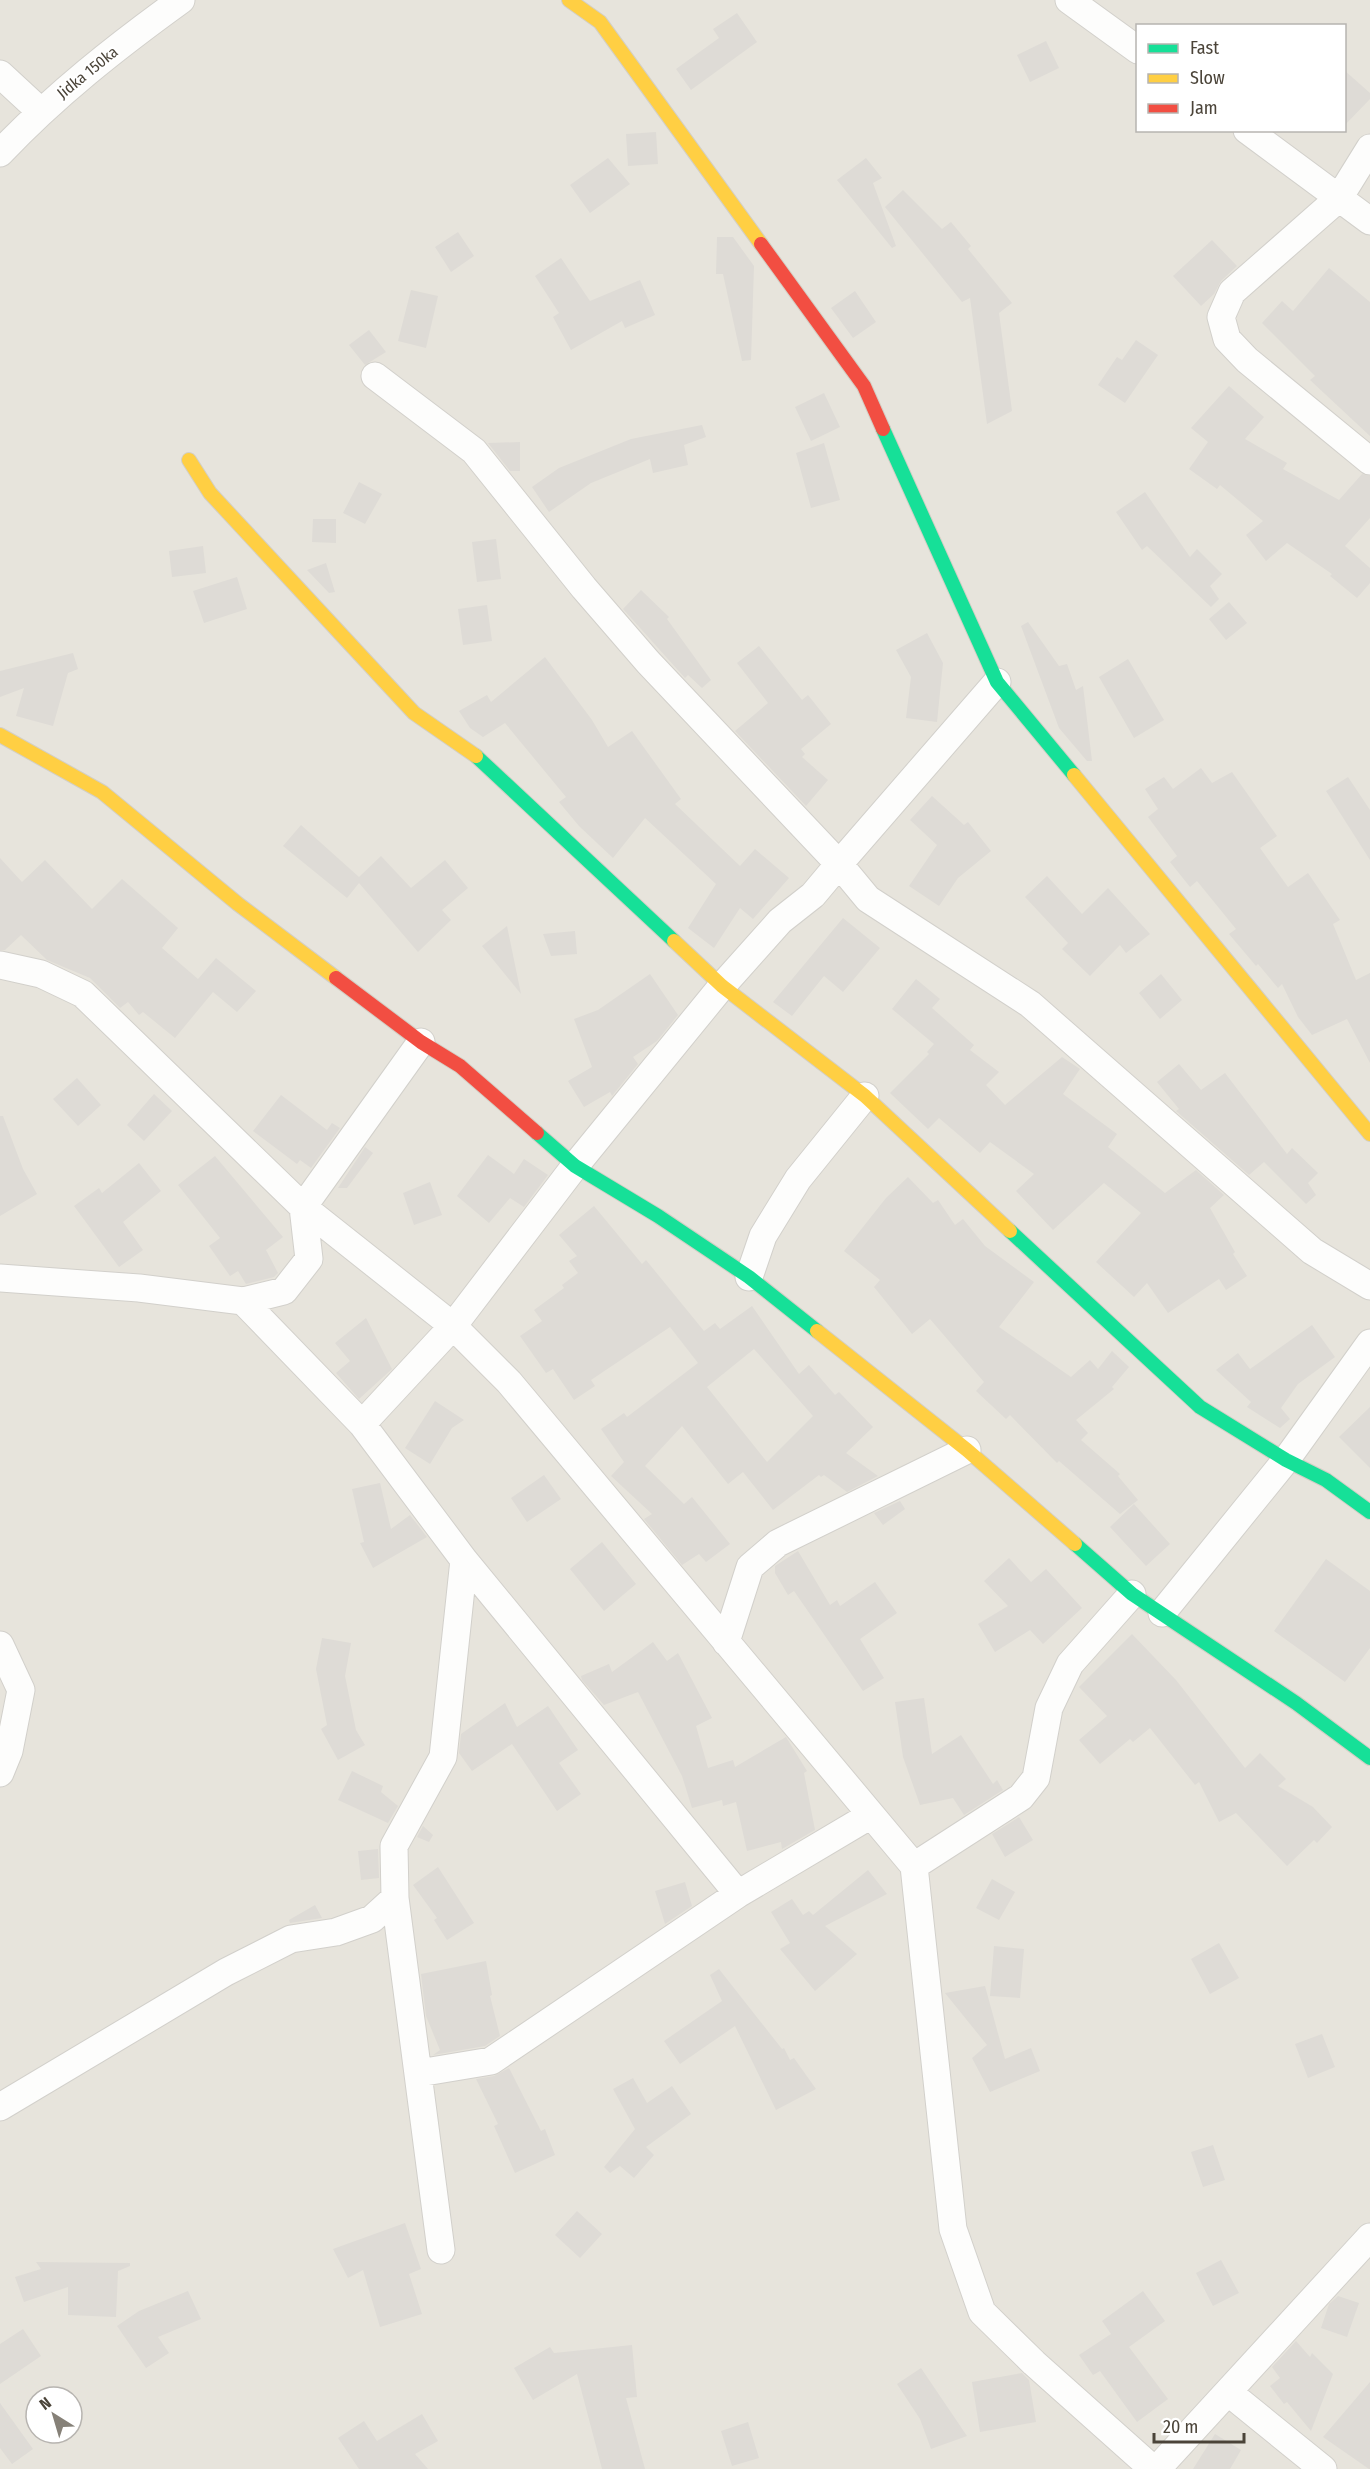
<svg xmlns="http://www.w3.org/2000/svg" width="1370" height="2469" font-family="'Fira Sans Condensed',sans-serif">
	<style>
		.residential { fill: #e7e4dc; fill-rule: evenodd }
		.building { fill: #dedbd6; fill-rule: evenodd }
		.lines { fill: none; stroke-linecap: round; stroke-linejoin: round }
		.street-casing { stroke: #d2d0cb; stroke-width: 29 }
		.fast-casing { stroke: #d3cfc5; stroke-width: 16 }
		.slow-casing { stroke: #d3cfc5; stroke-width: 16 }
		.jam-casing { stroke: #d3cfc5; stroke-width: 16 }
		.street { stroke: #fdfdfc; stroke-width: 27 }
		.fast { stroke: #16e098; stroke-width: 14 }
		.slow { stroke: #ffcf43; stroke-width: 14 }
		.jam { stroke: #f24e42; stroke-width: 14 }
		.labels { text-anchor: middle; stroke-width: 4.5; stroke-linejoin: round; paint-order: stroke }
		.street-label { font-size: 16px; fill: #4b4439; stroke: #fff }
	</style>
	<rect width="100%" height="100%" fill="#f4f2ee"/>
	<path class="residential" d="M 0,0 L 1370,0 L 1370,2469 L 0,2469 ZM 1138,26 L 1344,26 L 1344,130 L 1138,130 ZM 36,2397 L 72,2397 L 72,2433 L 36,2433 Z"/>
	<path class="building" d="M 737,13 L 757,42 L 691,90 L 676,69 L 719,38 L 713,29 Z
		M 1046,41 L 1059,68 L 1030,82 L 1017,55 Z
		M 1344,70 L 1370,93 L 1370,99 L 1344,126 Z
		M 656,132 L 658,164 L 628,166 L 626,134 Z
		M 608,158 L 630,184 L 590,213 L 570,185 Z
		M 866,158 L 882,178 L 873,183 L 896,246 L 892,248 L 837,180 Z
		M 903,190 L 942,229 L 951,222 L 971,246 L 968,249 L 1012,303 L 999,313 L 1012,411 L 987,424 L 970,298 L 962,302 L 885,207 Z
		M 458,232 L 474,256 L 451,272 L 435,247 Z
		M 717,237 L 733,237 L 754,266 L 751,360 L 742,361 L 723,274 L 716,274 Z
		M 1212,240 L 1237,266 L 1221,281 L 1214,294 L 1201,306 L 1173,276 Z
		M 561,258 L 590,301 L 640,280 L 655,315 L 625,328 L 622,321 L 571,350 L 553,317 L 559,313 L 535,276 Z
		M 1329,268 L 1370,302 L 1370,436 L 1310,380 L 1315,376 L 1262,323 L 1282,301 L 1293,311 Z
		M 411,290 L 438,296 L 426,348 L 398,341 Z
		M 855,291 L 876,322 L 853,338 L 831,308 Z
		M 369,330 L 386,352 L 365,365 L 349,345 Z
		M 1136,340 L 1158,355 L 1125,403 L 1098,385 L 1117,357 L 1122,360 Z
		M 1229,386 L 1264,417 L 1245,439 L 1287,463 L 1283,469 L 1339,500 L 1362,474 L 1370,476 L 1370,518 L 1345,546 L 1370,568 L 1370,583 L 1357,598 L 1330,576 L 1332,574 L 1287,543 L 1266,561 L 1246,535 L 1263,521 L 1220,485 L 1217,489 L 1189,469 L 1208,442 L 1191,428 Z
		M 824,393 L 840,427 L 811,441 L 795,407 Z
		M 702,425 L 706,437 L 684,445 L 688,465 L 653,473 L 650,459 L 591,483 L 549,512 L 532,487 L 559,468 L 631,439 Z
		M 520,442 L 520,471 L 510,471 L 488,443 Z
		M 824,443 L 840,500 L 811,508 L 796,453 Z
		M 359,482 L 382,494 L 365,524 L 343,513 Z
		M 1145,492 L 1190,557 L 1197,549 L 1222,574 L 1210,586 L 1219,599 L 1211,607 L 1147,546 L 1142,550 L 1116,512 Z
		M 313,519 L 336,519 L 336,543 L 312,542 Z
		M 496,539 L 501,579 L 477,582 L 472,542 Z
		M 203,546 L 206,573 L 172,577 L 169,551 Z
		M 326,563 L 335,592 L 329,593 L 307,570 Z
		M 237,577 L 247,609 L 204,623 L 193,591 Z
		M 641,590 L 669,617 L 667,619 L 711,680 L 702,688 L 688,675 L 685,678 L 623,609 Z
		M 1229,602 L 1247,623 L 1226,640 L 1209,619 Z
		M 487,605 L 492,641 L 463,645 L 458,609 Z
		M 1028,622 L 1059,666 L 1067,664 L 1076,690 L 1083,686 L 1092,761 L 1087,761 L 1059,728 L 1021,626 Z
		M 927,633 L 943,663 L 937,722 L 906,718 L 911,677 L 896,650 Z
		M 759,646 L 802,700 L 808,695 L 831,724 L 801,749 L 805,754 L 802,757 L 828,780 L 806,806 L 735,731 L 768,703 L 737,663 Z
		M 73,653 L 78,669 L 68,673 L 53,726 L 16,716 L 24,688 L 0,697 L 0,671 Z
		M 545,657 L 592,720 L 608,747 L 632,731 L 681,799 L 675,804 L 740,866 L 755,849 L 789,878 L 753,919 L 740,908 L 714,948 L 688,928 L 716,884 L 645,818 L 613,858 L 579,826 L 559,802 L 566,797 L 505,723 L 483,737 L 470,728 L 459,711 L 487,695 L 491,702 Z
		M 1128,659 L 1164,720 L 1134,738 L 1099,677 Z
		M 1201,768 L 1212,783 L 1232,772 L 1277,836 L 1260,848 L 1288,887 L 1308,873 L 1340,920 L 1333,924 L 1356,980 L 1370,973 L 1370,1063 L 1347,1019 L 1312,1035 L 1298,1017 L 1282,984 L 1278,988 L 1258,964 L 1256,966 L 1229,934 L 1236,929 L 1197,881 L 1190,887 L 1170,862 L 1177,856 L 1148,817 L 1158,809 L 1145,789 L 1164,777 L 1173,789 Z
		M 1348,777 L 1370,810 L 1370,860 L 1326,791 Z
		M 932,796 L 964,825 L 968,822 L 991,851 L 958,878 L 939,906 L 909,886 L 937,845 L 910,820 Z
		M 301,825 L 359,877 L 381,856 L 411,888 L 445,860 L 468,888 L 442,910 L 451,920 L 418,952 L 359,883 L 347,898 L 283,846 Z
		M 0,858 L 22,882 L 45,860 L 92,909 L 122,879 L 178,928 L 162,948 L 198,979 L 216,958 L 256,991 L 237,1012 L 213,992 L 175,1038 L 143,1012 L 139,1015 L 128,1002 L 120,1008 L 90,978 L 47,960 L 21,935 L 5,950 L 0,950 Z
		M 1047,876 L 1082,914 L 1108,888 L 1150,934 L 1126,953 L 1120,945 L 1090,976 L 1062,949 L 1068,943 L 1025,897 Z
		M 843,918 L 880,948 L 843,992 L 824,976 L 792,1016 L 773,1002 Z
		M 507,926 L 521,994 L 482,946 Z
		M 575,931 L 577,954 L 551,956 L 543,934 Z
		M 650,974 L 678,1015 L 657,1041 L 633,1057 L 638,1064 L 612,1096 L 610,1092 L 584,1107 L 568,1081 L 592,1067 L 574,1019 L 598,1010 Z
		M 1161,974 L 1182,1000 L 1160,1019 L 1139,993 Z
		M 916,979 L 940,999 L 932,1008 L 974,1045 L 970,1050 L 999,1072 L 986,1085 L 1005,1105 L 1062,1057 L 1080,1069 L 1063,1094 L 1117,1134 L 1108,1147 L 1165,1193 L 1196,1170 L 1224,1195 L 1210,1208 L 1235,1252 L 1233,1254 L 1247,1276 L 1226,1290 L 1219,1279 L 1168,1313 L 1147,1283 L 1134,1297 L 1096,1262 L 1141,1213 L 1104,1183 L 1053,1230 L 1016,1191 L 1034,1174 L 990,1142 L 980,1153 L 939,1118 L 928,1129 L 890,1093 L 929,1054 L 927,1052 L 934,1044 L 892,1009 Z
		M 1179,1064 L 1201,1090 L 1225,1073 L 1287,1154 L 1292,1148 L 1318,1173 L 1308,1183 L 1316,1195 L 1306,1204 L 1264,1162 L 1249,1175 L 1176,1111 L 1179,1109 L 1157,1082 Z
		M 77,1078 L 101,1105 L 78,1126 L 53,1099 Z
		M 154,1094 L 172,1111 L 144,1141 L 127,1125 Z
		M 281,1095 L 327,1130 L 332,1123 L 340,1128 L 311,1168 L 300,1160 L 297,1164 L 253,1131 Z
		M 0,1116 L 3,1116 L 23,1169 L 37,1194 L 0,1216 Z
		M 365,1147 L 373,1153 L 347,1188 L 338,1188 Z
		M 488,1155 L 514,1174 L 524,1159 L 548,1175 L 524,1207 L 510,1198 L 489,1223 L 457,1196 Z
		M 215,1156 L 283,1237 L 266,1250 L 278,1273 L 274,1277 L 246,1284 L 238,1271 L 230,1276 L 209,1246 L 220,1238 L 178,1185 Z
		M 139,1163 L 161,1191 L 123,1222 L 143,1250 L 119,1267 L 74,1206 L 99,1188 L 102,1193 Z
		M 908,1177 L 933,1203 L 938,1200 L 955,1225 L 963,1219 L 985,1246 L 1034,1282 L 999,1327 L 1071,1377 L 1090,1360 L 1098,1369 L 1112,1351 L 1129,1367 L 1112,1387 L 1114,1389 L 1076,1420 L 1088,1433 L 1081,1440 L 1120,1474 L 1118,1476 L 1138,1500 L 1120,1514 L 1059,1461 L 1057,1463 L 1010,1415 L 1006,1419 L 976,1391 L 984,1382 L 930,1319 L 912,1334 L 874,1287 L 880,1280 L 844,1251 L 886,1198 Z
		M 430,1182 L 442,1215 L 414,1225 L 403,1193 Z
		M 594,1206 L 642,1264 L 646,1260 L 704,1331 L 715,1323 L 720,1329 L 752,1306 L 799,1374 L 809,1365 L 835,1395 L 839,1392 L 873,1427 L 846,1453 L 878,1476 L 847,1492 L 824,1475 L 821,1477 L 819,1475 L 773,1510 L 743,1472 L 728,1484 L 682,1426 L 645,1466 L 684,1504 L 692,1497 L 730,1544 L 706,1562 L 699,1554 L 682,1565 L 644,1519 L 652,1514 L 611,1476 L 624,1462 L 601,1429 L 624,1413 L 627,1417 L 698,1363 L 670,1327 L 591,1380 L 595,1386 L 574,1400 L 553,1369 L 546,1373 L 520,1336 L 542,1321 L 534,1310 L 564,1288 L 562,1285 L 578,1273 L 569,1261 L 577,1256 L 559,1235 ZM 754,1349 L 813,1416 L 767,1462 L 707,1387 Z
		M 366,1318 L 392,1369 L 359,1399 L 336,1373 L 350,1361 L 335,1343 Z
		M 1312,1325 L 1335,1357 L 1298,1384 L 1281,1408 L 1290,1419 L 1280,1428 L 1247,1407 L 1251,1402 L 1216,1370 L 1238,1353 L 1250,1369 Z
		M 435,1401 L 464,1420 L 452,1428 L 430,1464 L 405,1448 Z
		M 1370,1407 L 1370,1468 L 1339,1437 Z
		M 544,1475 L 561,1499 L 527,1522 L 511,1498 Z
		M 380,1483 L 391,1529 L 410,1515 L 427,1537 L 373,1568 L 360,1543 L 364,1542 L 352,1489 Z
		M 900,1501 L 905,1509 L 883,1525 L 874,1513 Z
		M 1134,1504 L 1170,1544 L 1146,1566 L 1110,1527 Z
		M 602,1542 L 636,1584 L 604,1611 L 570,1569 Z
		M 798,1551 L 830,1605 L 837,1600 L 840,1606 L 875,1582 L 897,1613 L 860,1639 L 884,1678 L 863,1691 L 794,1591 L 788,1595 L 775,1573 L 775,1566 Z
		M 1009,1558 L 1031,1582 L 1046,1569 L 1082,1608 L 1043,1644 L 1030,1630 L 995,1652 L 978,1624 L 1008,1606 L 984,1581 Z
		M 1326,1559 L 1370,1591 L 1370,1648 L 1345,1682 L 1274,1631 Z
		M 1132,1634 L 1176,1680 L 1245,1768 L 1260,1753 L 1286,1779 L 1278,1786 L 1313,1807 L 1332,1827 L 1317,1843 L 1314,1840 L 1287,1866 L 1236,1813 L 1219,1822 L 1199,1782 L 1195,1785 L 1150,1728 L 1133,1742 L 1130,1739 L 1100,1764 L 1079,1740 L 1107,1716 L 1079,1687 Z
		M 322,1638 L 351,1643 L 345,1676 L 356,1730 L 365,1745 L 338,1760 L 321,1729 L 327,1725 L 316,1669 Z
		M 653,1642 L 667,1661 L 678,1653 L 712,1718 L 696,1726 L 708,1768 L 733,1760 L 735,1767 L 786,1737 L 807,1771 L 804,1773 L 815,1830 L 782,1849 L 781,1842 L 747,1851 L 736,1802 L 723,1806 L 722,1800 L 692,1808 L 682,1776 L 638,1692 L 604,1705 L 582,1680 L 581,1676 L 609,1664 L 612,1672 Z
		M 924,1698 L 932,1754 L 961,1735 L 993,1784 L 997,1780 L 1003,1790 L 964,1815 L 953,1798 L 920,1805 L 903,1757 L 895,1702 Z
		M 505,1703 L 517,1727 L 548,1706 L 578,1750 L 559,1763 L 581,1794 L 557,1811 L 512,1744 L 472,1771 L 459,1753 L 461,1734 Z
		M 352,1771 L 383,1786 L 381,1792 L 398,1806 L 388,1823 L 338,1800 Z
		M 1019,1817 L 1033,1840 L 1005,1857 L 992,1834 Z
		M 423,1826 L 433,1835 L 429,1842 L 417,1837 Z
		M 378,1849 L 379,1878 L 361,1880 L 358,1851 Z
		M 438,1867 L 474,1923 L 447,1940 L 434,1920 L 437,1918 L 413,1885 Z
		M 868,1870 L 887,1894 L 825,1926 L 857,1954 L 815,1991 L 780,1949 L 790,1943 L 771,1912 L 792,1899 L 803,1915 L 809,1911 L 813,1915 Z
		M 992,1879 L 1015,1892 L 999,1920 L 976,1908 Z
		M 685,1882 L 692,1906 L 665,1924 L 655,1891 Z
		M 315,1905 L 322,1918 L 290,1923 L 289,1920 Z
		M 1219,1943 L 1239,1978 L 1210,1994 L 1191,1959 Z
		M 994,1946 L 1024,1949 L 1020,1998 L 990,1996 Z
		M 486,1961 L 492,1995 L 490,1996 L 500,2036 L 485,2046 L 433,2055 L 440,2050 L 426,2016 L 421,1974 Z
		M 719,1969 L 782,2049 L 784,2048 L 790,2060 L 794,2058 L 816,2089 L 776,2110 L 735,2026 L 680,2064 L 664,2041 L 722,2001 L 710,1975 Z
		M 985,1986 L 1005,2059 L 1031,2048 L 1040,2071 L 990,2092 L 972,2058 L 987,2045 L 945,1993 Z
		M 1322,2034 L 1335,2067 L 1308,2078 L 1295,2044 Z
		M 509,2068 L 541,2131 L 545,2129 L 555,2155 L 515,2173 L 494,2126 L 498,2124 L 476,2079 L 494,2076 Z
		M 633,2078 L 647,2103 L 672,2086 L 691,2114 L 646,2147 L 654,2155 L 634,2178 L 620,2166 L 610,2173 L 604,2167 L 635,2129 L 613,2089 Z
		M 1213,2145 L 1225,2180 L 1203,2187 L 1191,2152 Z
		M 577,2211 L 602,2234 L 580,2258 L 555,2235 Z
		M 405,2223 L 421,2269 L 409,2274 L 422,2314 L 380,2327 L 363,2270 L 348,2278 L 333,2249 Z
		M 1221,2260 L 1239,2293 L 1213,2306 L 1196,2273 Z
		M 36,2262 L 130,2263 L 130,2266 L 118,2271 L 116,2317 L 68,2315 L 68,2287 L 24,2302 L 15,2277 L 41,2269 Z
		M 188,2291 L 201,2319 L 158,2337 L 169,2353 L 146,2368 L 117,2326 L 139,2311 Z
		M 1143,2291 L 1165,2321 L 1129,2347 L 1168,2399 L 1137,2422 L 1100,2371 L 1093,2375 L 1079,2355 L 1111,2334 L 1102,2321 Z
		M 1338,2296 L 1359,2303 L 1347,2337 L 1321,2328 L 1329,2304 Z
		M 23,2329 L 41,2356 L 0,2384 L 0,2344 Z
		M 1296,2341 L 1310,2357 L 1312,2353 L 1333,2374 L 1311,2431 L 1287,2402 L 1284,2404 L 1270,2386 L 1280,2378 L 1272,2367 Z
		M 632,2345 L 637,2397 L 626,2398 L 645,2469 L 602,2469 L 577,2374 L 533,2400 L 514,2368 L 550,2347 L 554,2353 Z
		M 921,2368 L 967,2436 L 931,2449 L 920,2419 L 897,2384 Z
		M 1022,2373 L 1029,2380 L 1036,2422 L 980,2432 L 972,2382 Z
		M 1370,2382 L 1370,2469 L 1369,2469 L 1323,2437 Z
		M 0,2403 L 33,2449 L 12,2464 L 0,2448 Z
		M 422,2414 L 438,2441 L 415,2454 L 428,2469 L 359,2469 L 338,2438 L 364,2421 L 377,2441 Z
		M 748,2422 L 759,2458 L 732,2466 L 721,2431 Z
		M 1215,2434 L 1241,2450 L 1230,2469 L 1193,2469 Z"/>
	<g class="lines">
		<defs>
			<path id="street" d="M 1069,0 L 1138,50
				M 0,74 L 40,111
				M 1247,130 L 1370,221
				M 1370,148 L 1339,198 L 1232,292 L 1221,317 L 1227,339 L 1247,360 L 1370,461
				M 0,153 C 55,95 116,47 181,0
				M 375,376 L 474,451 L 584,588 L 648,662 L 839,864 L 997,682
				M 0,965 L 41,974 L 83,994 L 303,1207 L 453,1326 L 509,1382 L 914,1866
				M 749,1277 L 763,1236 L 798,1179 L 865,1096
				M 0,1278 L 139,1288 L 243,1301 L 284,1291 L 309,1259 L 303,1207 L 421,1042
				M 243,1301 L 362,1424 L 464,1560 L 738,1894
				M 362,1424 L 453,1326 L 575,1166 L 722,986 L 780,921 L 813,895 L 839,864 L 868,899 L 1030,1004 L 1312,1251 L 1370,1286
				M 1132,1594 L 1070,1664 L 1049,1708 L 1036,1778 L 1021,1797 L 914,1866 L 953,2229 L 982,2312 L 1034,2363 L 1153,2469
				M 1162,1613 L 1286,1460 L 1370,1343
				M 726,1642 L 750,1567 L 778,1543 L 967,1450
				M 0,1645 L 21,1690 L 9,1751 L 0,1773
				M 395,1898 L 441,2250
				M 419,2073 L 491,2061 L 738,1894 L 871,1815
				M 0,2107 L 226,1972 L 291,1939 L 336,1932 L 372,1919 L 395,1898 L 394,1846 L 443,1757 L 464,1560
				M 1228,2392 L 1323,2469
				M 1157,2469 L 1370,2237"/>
			<path id="fast" d="M 883,429 L 997,682 L 1074,775
				M 476,756 L 674,941
				M 537,1133 L 575,1166 L 658,1216 L 749,1277 L 817,1331
				M 1010,1231 L 1200,1407 L 1286,1460 L 1326,1480 L 1370,1512
				M 1075,1544 L 1132,1594 L 1296,1703 L 1370,1758"/>
			<path id="slow" d="M 569,0 L 600,22 L 761,244
				M 189,460 L 210,493 L 414,713 L 476,756
				M 0,735 L 102,792 L 238,904 L 336,978
				M 1074,775 L 1370,1134
				M 674,941 L 722,986 L 865,1096 L 1010,1231
				M 817,1331 L 967,1450 L 1075,1544"/>
			<path id="jam" d="M 761,244 L 864,386 L 883,429
				M 336,978 L 421,1042 L 460,1066 L 537,1133"/>
		</defs>
		<use href="#street" class="street-casing"/>
		<use href="#fast" class="fast-casing"/>
		<use href="#slow" class="slow-casing"/>
		<use href="#jam" class="jam-casing"/>
		<use href="#street" class="street"/>
		<use href="#fast" class="fast"/>
		<use href="#slow" class="slow"/>
		<use href="#jam" class="jam"/>
	</g>
	<g class="labels">
		<g class="street-label">
			<text transform="translate(87 72) rotate(-39)" y="6">Jidka 150ka</text>
		</g>
	</g>
	<rect x="1136" y="24" width="210" height="108" fill="#ffffff" stroke="#b7b4b0" stroke-width="1.5"/>
	<rect x="1148" y="44" width="30" height="9" fill="#16e098" stroke="#b7b4b0" stroke-width="1.5"/>
	<text x="1190" y="54" font-size="18" fill="#4b4439">Fast</text>
	<rect x="1148" y="74" width="30" height="9" fill="#ffcf43" stroke="#b7b4b0" stroke-width="1.5"/>
	<text x="1190" y="84" font-size="18" fill="#4b4439">Slow</text>
	<rect x="1148" y="104" width="30" height="9" fill="#f24e42" stroke="#b7b4b0" stroke-width="1.5"/>
	<text x="1190" y="114" font-size="18" fill="#4b4439">Jam</text>
	<g transform="translate(54 2415) rotate(323)"><circle r="28" fill="#ffffff" stroke="#b7b4b0" stroke-width="1.5"/>
	<path d="M0-4.5L10 22L0 15L-10 22Z" fill="#868178"/>
	<text y="-9" font-size="16" font-weight="bold" text-anchor="middle" fill="#4b4439">N</text>
	</g>
	<path d="M1154 2433v9h90v-9" fill="none" stroke="#4b4439" stroke-width="3"/>
	<text x="1163" y="2433" font-size="18" fill="#4b4439" stroke="#ffffff" stroke-width="4.5" paint-order="stroke">20 m</text>
</svg>
